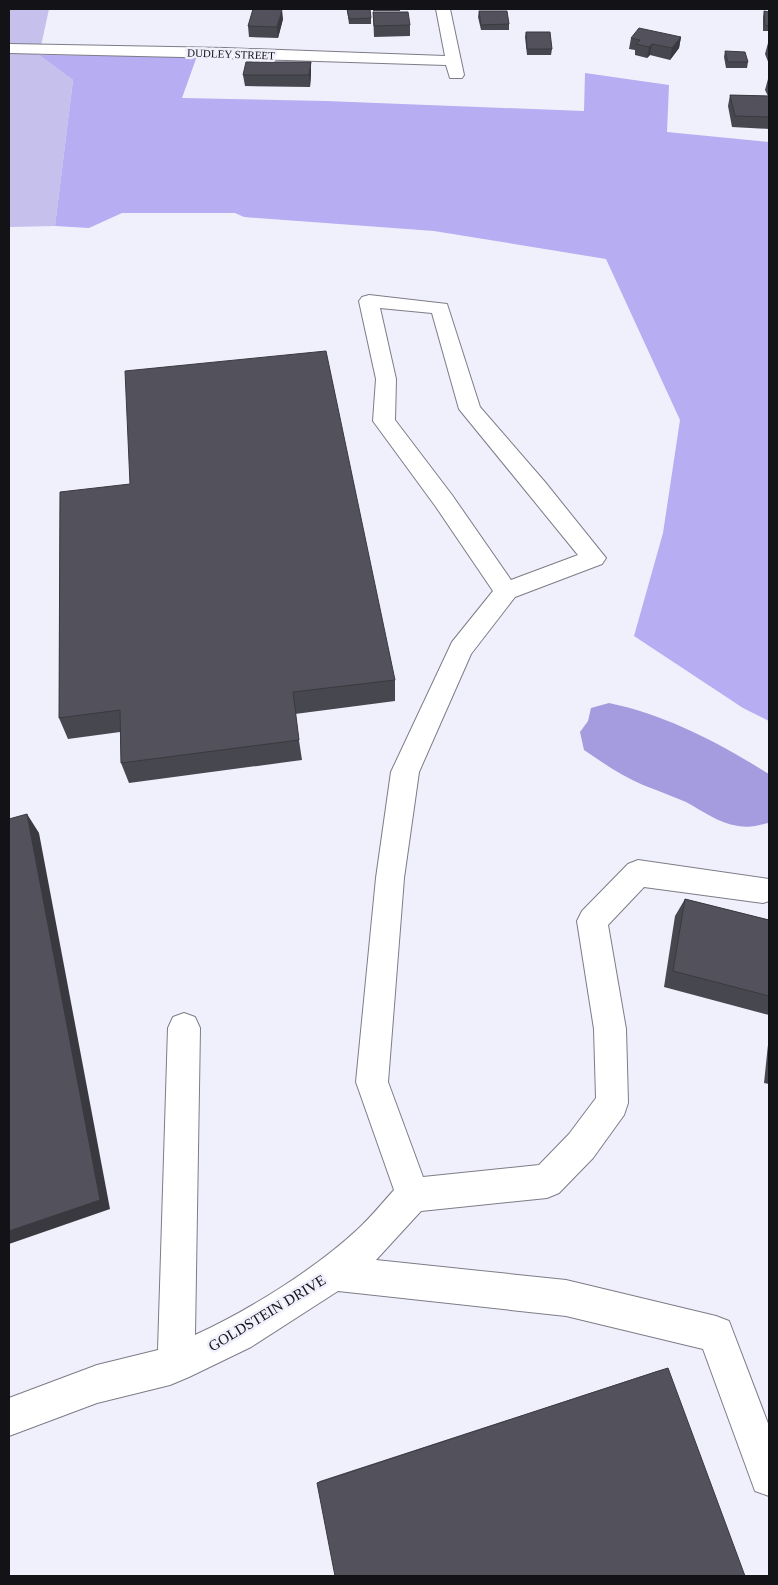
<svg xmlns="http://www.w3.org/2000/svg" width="778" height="1585" font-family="'Times New Roman',serif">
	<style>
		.green { fill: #c5c0ec }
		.forest { fill: #b7adf2 }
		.water { fill: #a59cdf }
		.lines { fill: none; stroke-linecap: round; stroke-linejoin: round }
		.minor-casing { stroke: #7d7c87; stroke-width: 2 }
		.minor { fill: #fff; fill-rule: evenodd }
		.wall { fill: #47474f }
		.shaded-wall { fill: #3a3940 }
		.building { fill: #53525c; stroke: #3a3940 }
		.labels { text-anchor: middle; stroke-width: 5; stroke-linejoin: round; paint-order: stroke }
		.far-street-label { font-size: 11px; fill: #131217; stroke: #f0effc }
		.near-street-label { font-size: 15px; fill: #131217; stroke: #f0effc }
	</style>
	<rect width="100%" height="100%" fill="#f0effc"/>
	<path class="green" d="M 9,9 L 49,9 L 39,55 L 73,80 L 55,226 L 9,227 Z"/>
	<path class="forest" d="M 39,55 L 197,56 L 182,98 L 326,101 L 584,111 L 585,73 L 669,85 L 667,132 L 769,142 L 769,721 L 743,708 L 634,636 L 663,533 L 680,420 L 606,259 L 434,231 L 244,217 L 235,213 L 122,213 L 89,228 L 55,226 L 73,80 Z"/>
	<path class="water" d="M 609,703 C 667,715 719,743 769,774 L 769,821 L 768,823 C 757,826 749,828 738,826 C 718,823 703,811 686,802 C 672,796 658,791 643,785 C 622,776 603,763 584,750 L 580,732 L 588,721 L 591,708 Z"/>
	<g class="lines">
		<defs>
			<path id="minor" d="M 436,9 L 450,9 L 464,75 L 462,78 L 450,78 L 446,65 L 225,58 L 9,53 L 9,44 L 225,48 L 445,56 Z
				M 369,295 L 447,304 L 480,407 L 545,482 L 606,558 L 602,564 L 515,597 L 471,654 L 419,772 L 404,878 L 388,1082 L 423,1177 L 539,1165 L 569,1134 L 596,1098 L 594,1029 L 577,921 L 582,911 L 628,864 L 638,860 L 769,879 L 769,901 L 763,903 L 644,887 L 608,925 L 626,1029 L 628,1103 L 624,1115 L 593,1158 L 559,1193 L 547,1198 L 421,1211 L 376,1260 L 566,1280 L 716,1316 L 729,1321 L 769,1426 L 769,1496 L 755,1491 L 703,1349 L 566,1316 L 338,1291 L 251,1347 L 189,1377 L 170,1385 L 97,1403 L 9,1436 L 9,1398 L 97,1365 L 158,1350 L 168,1028 L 173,1017 L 184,1013 L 195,1017 L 200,1028 L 195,1335 C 249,1310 314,1270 358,1229 C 371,1217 382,1203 394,1190 L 356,1082 L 376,878 L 391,772 L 452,642 L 493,591 L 436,507 L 373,421 L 376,379 L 359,301 L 362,297 ZM 380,308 L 432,313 L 459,409 L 578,555 L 511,580 L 452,495 L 395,420 L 396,379 Z"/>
		</defs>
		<use href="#minor" class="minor-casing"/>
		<use href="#minor" class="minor"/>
	</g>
	<path class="wall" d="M 347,9 L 371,18 L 371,24 L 349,24 Z
		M 373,9 L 400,9 L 400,11 L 373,11 Z
		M 479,11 L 509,24 L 509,30 L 481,30 L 478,17 Z
		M 764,11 L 769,12 L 769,31 L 763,31 L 763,17 Z
		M 373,12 L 410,25 L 410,36 L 374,37 Z
		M 283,19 L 278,38 L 249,37 L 248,26 Z
		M 526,32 L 552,49 L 551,55 L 527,55 L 525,37 Z
		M 681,37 L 679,48 L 670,60 L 650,55 L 647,58 L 635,55 L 635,50 L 629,49 L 631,38 Z
		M 768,43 L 769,43 L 769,64 L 765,54 Z
		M 725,51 L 748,62 L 747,68 L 726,68 L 724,57 Z
		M 311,62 L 311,74 L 310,87 L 245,86 L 243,75 Z
		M 768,79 L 769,79 L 769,129 L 732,127 L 728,106 L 730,95 L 768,96 L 765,90 Z
		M 60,492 L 395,680 L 395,701 L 295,714 L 302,760 L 129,783 L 121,763 L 120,732 L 68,739 L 59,718 Z
		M 685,899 L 769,920 L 769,1015 L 664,987 L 675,916 Z
		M 769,1035 L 769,1084 L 764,1083 Z
		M 668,1368 L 317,1483 L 320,1481 L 657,1371 Z"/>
	<path class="shaded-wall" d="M 282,9 L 283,19 L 278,38 L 277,27 Z
		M 681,37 L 679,48 L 670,60 L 672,48 Z
		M 652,44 L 650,55 L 647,58 L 649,47 Z
		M 311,62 L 311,74 L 310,87 L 309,75 Z
		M 27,814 L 39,833 L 110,1209 L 9,1244 Z"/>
	<path class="building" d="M 253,9 L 282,9 L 277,27 L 248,26 Z
		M 347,9 L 370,9 L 371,18 L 349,19 Z
		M 479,11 L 507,11 L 509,24 L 481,25 Z
		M 764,11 L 769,12 L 769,26 L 765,25 Z
		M 373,12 L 408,12 L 410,25 L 374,26 Z
		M 639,28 L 681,37 L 672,48 L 652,44 L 649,47 L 636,44 L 640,40 L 631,38 Z
		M 526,32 L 550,32 L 552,49 L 527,49 Z
		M 725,51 L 745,52 L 748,62 L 728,62 Z
		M 246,62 L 311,62 L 309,75 L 243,75 Z
		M 730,95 L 769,96 L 769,117 L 735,116 Z
		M 326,351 L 395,680 L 293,692 L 299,740 L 121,763 L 120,710 L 59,718 L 60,492 L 130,484 L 125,371 Z
		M 27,814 L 100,1200 L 9,1231 L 9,819 Z
		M 685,899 L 769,920 L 769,996 L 673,971 Z
		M 668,1368 L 745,1576 L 335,1576 L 317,1483 Z"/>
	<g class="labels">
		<g class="far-street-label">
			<text transform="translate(231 54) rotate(2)" y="4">DUDLEY STREET</text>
		</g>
		<g class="near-street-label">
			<text transform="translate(267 1313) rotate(-31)" y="5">GOLDSTEIN DRIVE</text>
		</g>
	</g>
	<rect width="778" height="1585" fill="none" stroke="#131217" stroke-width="20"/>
</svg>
